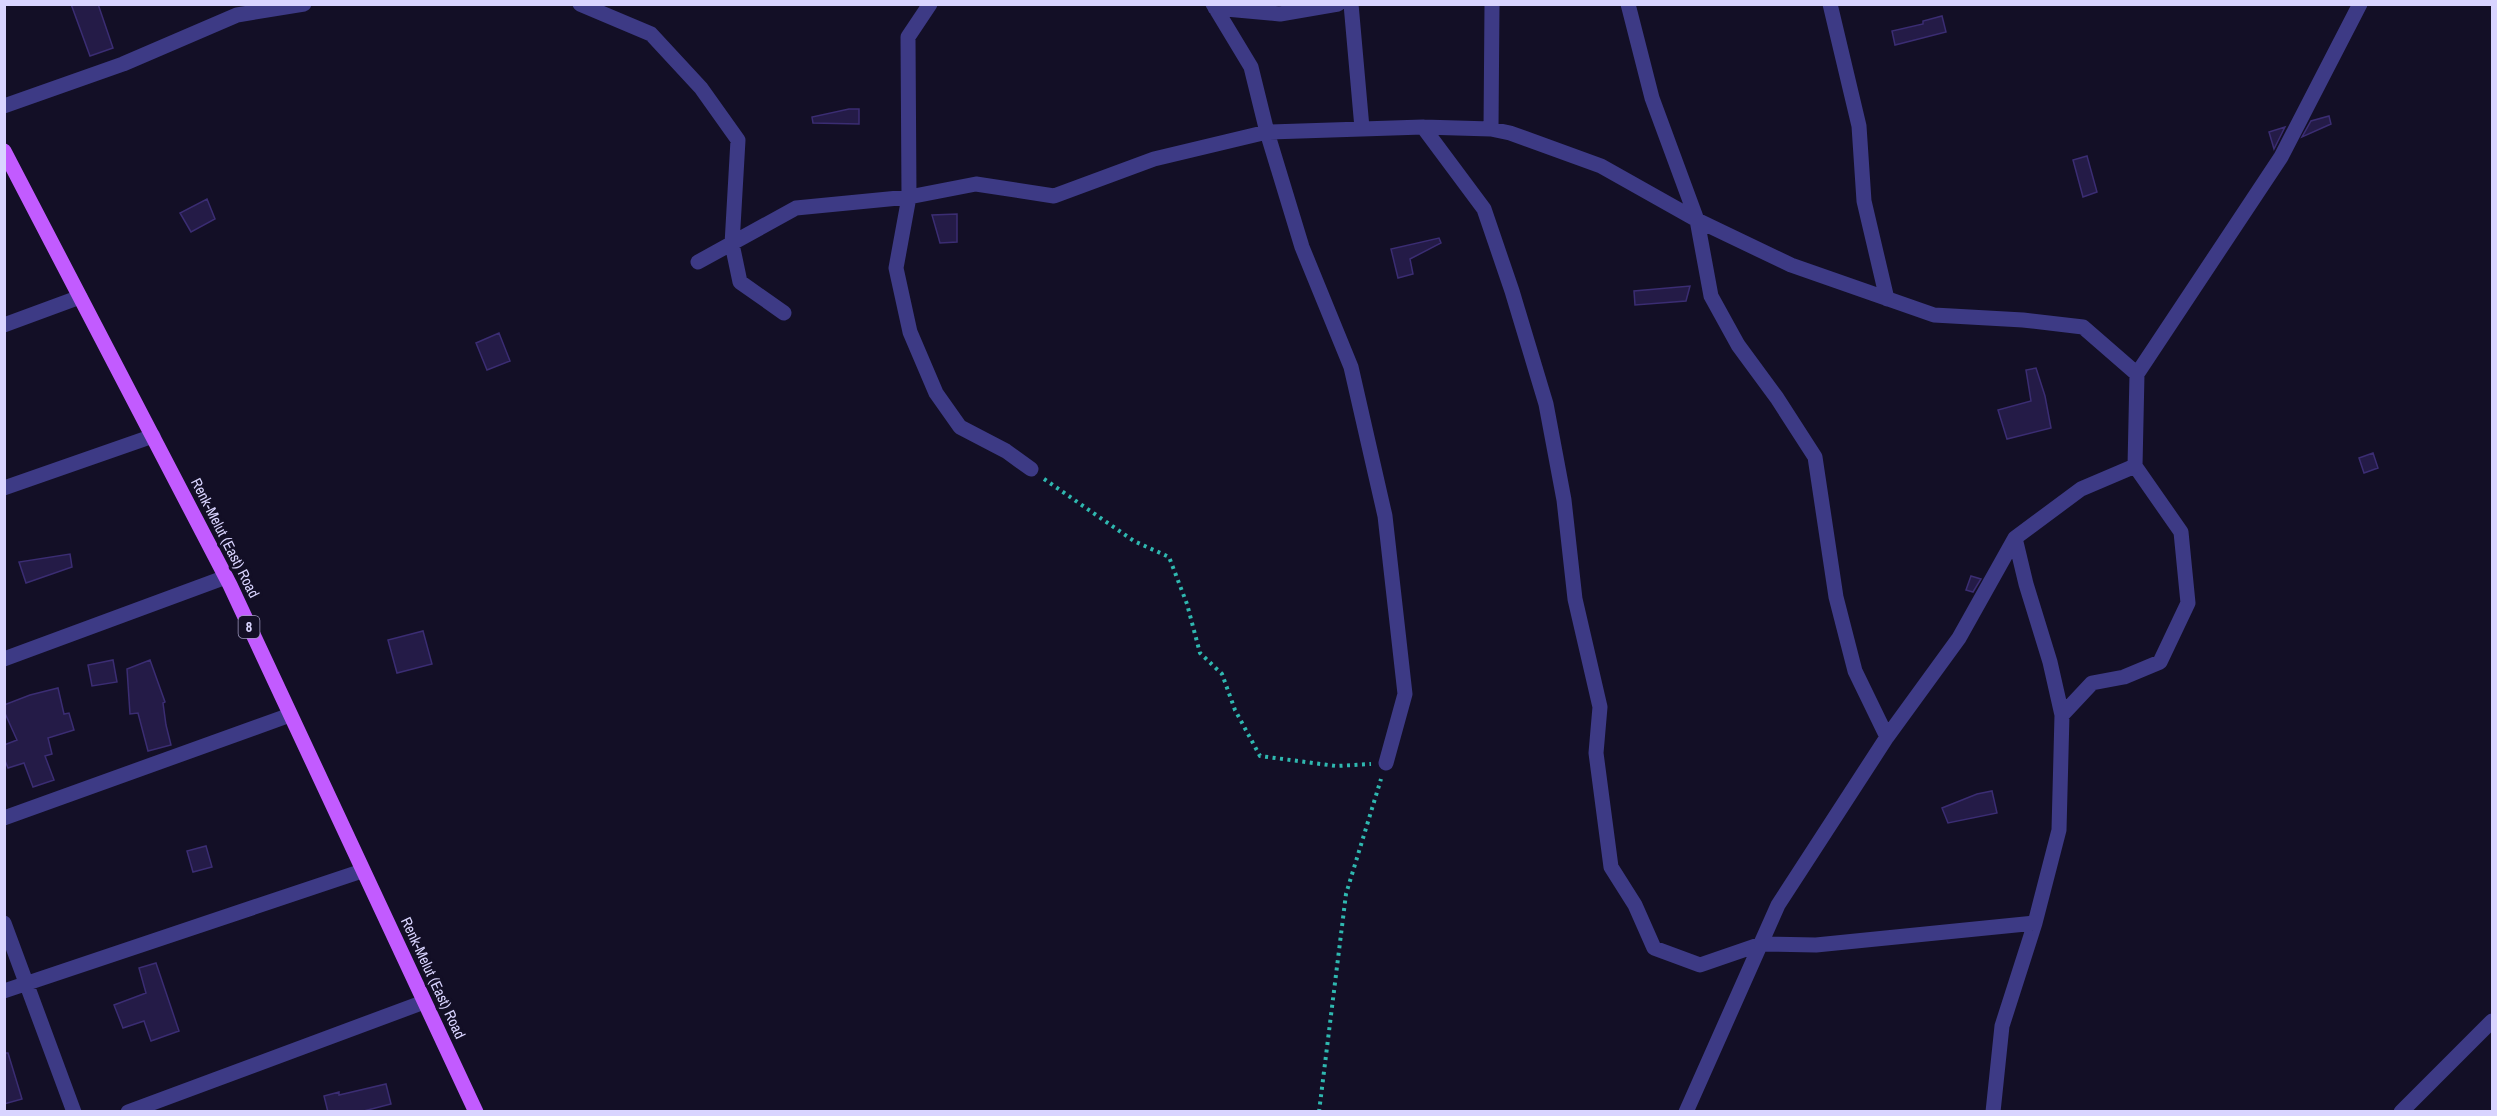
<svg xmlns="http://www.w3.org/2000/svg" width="2497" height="1116" font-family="'Archivo Narrow',sans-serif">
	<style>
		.building { fill: #241b47; stroke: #3b2d73; stroke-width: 1.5 }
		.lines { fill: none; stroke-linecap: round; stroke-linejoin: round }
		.path { stroke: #2fb8b0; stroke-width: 4; stroke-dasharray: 3 4.5; stroke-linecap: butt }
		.street { stroke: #3d3a85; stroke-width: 15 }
		.primary { stroke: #c25bff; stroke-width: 15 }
		.labels { text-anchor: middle; stroke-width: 6; stroke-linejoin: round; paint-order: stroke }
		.shield { fill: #130f26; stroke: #9e99be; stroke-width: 1.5 }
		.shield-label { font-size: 14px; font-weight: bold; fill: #d9d4ff }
		.street-label { font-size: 15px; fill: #d9d4ff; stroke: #130f26 }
	</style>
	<rect width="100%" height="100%" fill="#130f26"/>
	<path class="building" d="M 71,4 L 98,4 L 113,48 L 90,56 Z
		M 1942,16 L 1946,32 L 1895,45 L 1892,31 L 1923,24 L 1923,21 Z
		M 849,109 L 859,109 L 859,124 L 813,123 L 812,117 Z
		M 2329,116 L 2331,124 L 2302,137 L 2311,121 Z
		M 2285,127 L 2274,149 L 2269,132 Z
		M 2087,156 L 2097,192 L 2083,197 L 2073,160 Z
		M 207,199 L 215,219 L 191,232 L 180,213 Z
		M 957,214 L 957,242 L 940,243 L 932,215 Z
		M 1439,238 L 1441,243 L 1410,259 L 1413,274 L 1398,278 L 1391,249 Z
		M 1690,286 L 1686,301 L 1635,305 L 1634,291 Z
		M 499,333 L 510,361 L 487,370 L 476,343 Z
		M 2036,368 L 2045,396 L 2051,428 L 2007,439 L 1998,410 L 2031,401 L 2026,370 Z
		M 2373,453 L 2378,468 L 2364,473 L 2359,458 Z
		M 70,554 L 72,567 L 26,583 L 19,562 Z
		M 1971,576 L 1981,579 L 1973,592 L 1966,590 Z
		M 423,631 L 432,664 L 397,673 L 388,640 Z
		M 113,660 L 117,682 L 92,686 L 88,665 Z
		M 150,660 L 165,702 L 163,703 L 166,725 L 171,745 L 148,751 L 138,713 L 130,714 L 127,669 Z
		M 58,688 L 64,714 L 69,713 L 74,730 L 48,738 L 52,754 L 45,756 L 54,780 L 33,787 L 24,763 L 8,768 L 4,758 L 4,745 L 17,740 L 4,711 L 4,705 L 30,695 Z
		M 1992,791 L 1997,813 L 1948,823 L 1942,808 L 1977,794 Z
		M 206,846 L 212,867 L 193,872 L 187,851 Z
		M 156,963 L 179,1031 L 151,1041 L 144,1021 L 123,1028 L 114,1005 L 146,993 L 139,968 Z
		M 4,1053 L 8,1053 L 22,1099 L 4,1104 Z
		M 386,1084 L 391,1104 L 360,1112 L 328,1112 L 324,1096 L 339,1092 L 339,1095 Z"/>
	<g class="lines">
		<path class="path" d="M 1044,479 L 1134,541 L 1169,557 L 1187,604 L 1200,653 L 1222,674 L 1235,710 L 1260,756 L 1336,766 L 1371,764
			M 1319,1112 L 1346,894 L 1381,779"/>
		<path class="street" d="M 580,4 L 651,34 L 701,88 L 738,140 L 732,244 L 740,282 L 784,313
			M 930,4 L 908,37 L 909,197 L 896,268 L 910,332 L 936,393 L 960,427 L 1006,451 L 1031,469
			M 1213,4 L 1251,67 L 1267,132 L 1302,247 L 1351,367 L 1385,516 L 1405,694 L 1386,763
			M 1351,4 L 1362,128
			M 1628,4 L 1652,98 L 1697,220 L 1711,296 L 1738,345 L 1777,398 L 1815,457 L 1836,597 L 1855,671 L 1887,737
			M 1830,4 L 1859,126 L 1864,201 L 1887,299
			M 1215,8 L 1280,14 L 1338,4
			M 4,106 L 123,64 L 237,15 L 304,4
			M 1423,127 L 1484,209 L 1512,291 L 1546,404 L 1564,500 L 1575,599 L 1600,707 L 1596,753 L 1611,867 L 1635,905 L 1654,948 L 1700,965 L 1761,944 L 1816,945 L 2035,923
			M 1491,129 L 1492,4
			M 698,262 L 796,208 L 909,197 L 976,184 L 1054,196 L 1154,159 L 1267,132 L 1423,127 L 1491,129 L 1510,133 L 1601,166 L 1697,220 L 1791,265 L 1934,315 L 2023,320 L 2083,327 L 2137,374
			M 4,325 L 80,297
			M 4,488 L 153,436
			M 4,659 L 226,577
			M 2062,715 L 2092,683 L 2124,677 L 2160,662 L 2188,603 L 2181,532 L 2135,466
			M 4,818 L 290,715
			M 4,923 L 74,1112
			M 4,991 L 362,871
			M 128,1112 L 424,1002
			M 1686,1112 L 1778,905 L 1887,737 L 1959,638 L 2015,538 L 2081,489 L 2135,466 L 2137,374 L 2281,157 L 2360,4
			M 1993,1112 L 2002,1026 L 2035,923 L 2059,830 L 2062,715 L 2050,662 L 2026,584 L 2015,538
			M 2401,1112 L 2492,1021"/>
		<path class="primary" d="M 4,151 L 230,585 L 476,1112"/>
	</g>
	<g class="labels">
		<rect class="shield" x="238.5" y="616" width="21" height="22" rx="4.5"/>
		<g class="shield-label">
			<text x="249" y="632">8</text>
		</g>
		<g class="street-label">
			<text transform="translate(225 538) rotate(63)" y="5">Renk-Melut (East) Road</text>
			<text transform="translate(433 978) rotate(65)" y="5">Renk-Melut (East) Road</text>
		</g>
	</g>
	<rect width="2497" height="1116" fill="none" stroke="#d9d4ff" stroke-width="12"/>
</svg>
